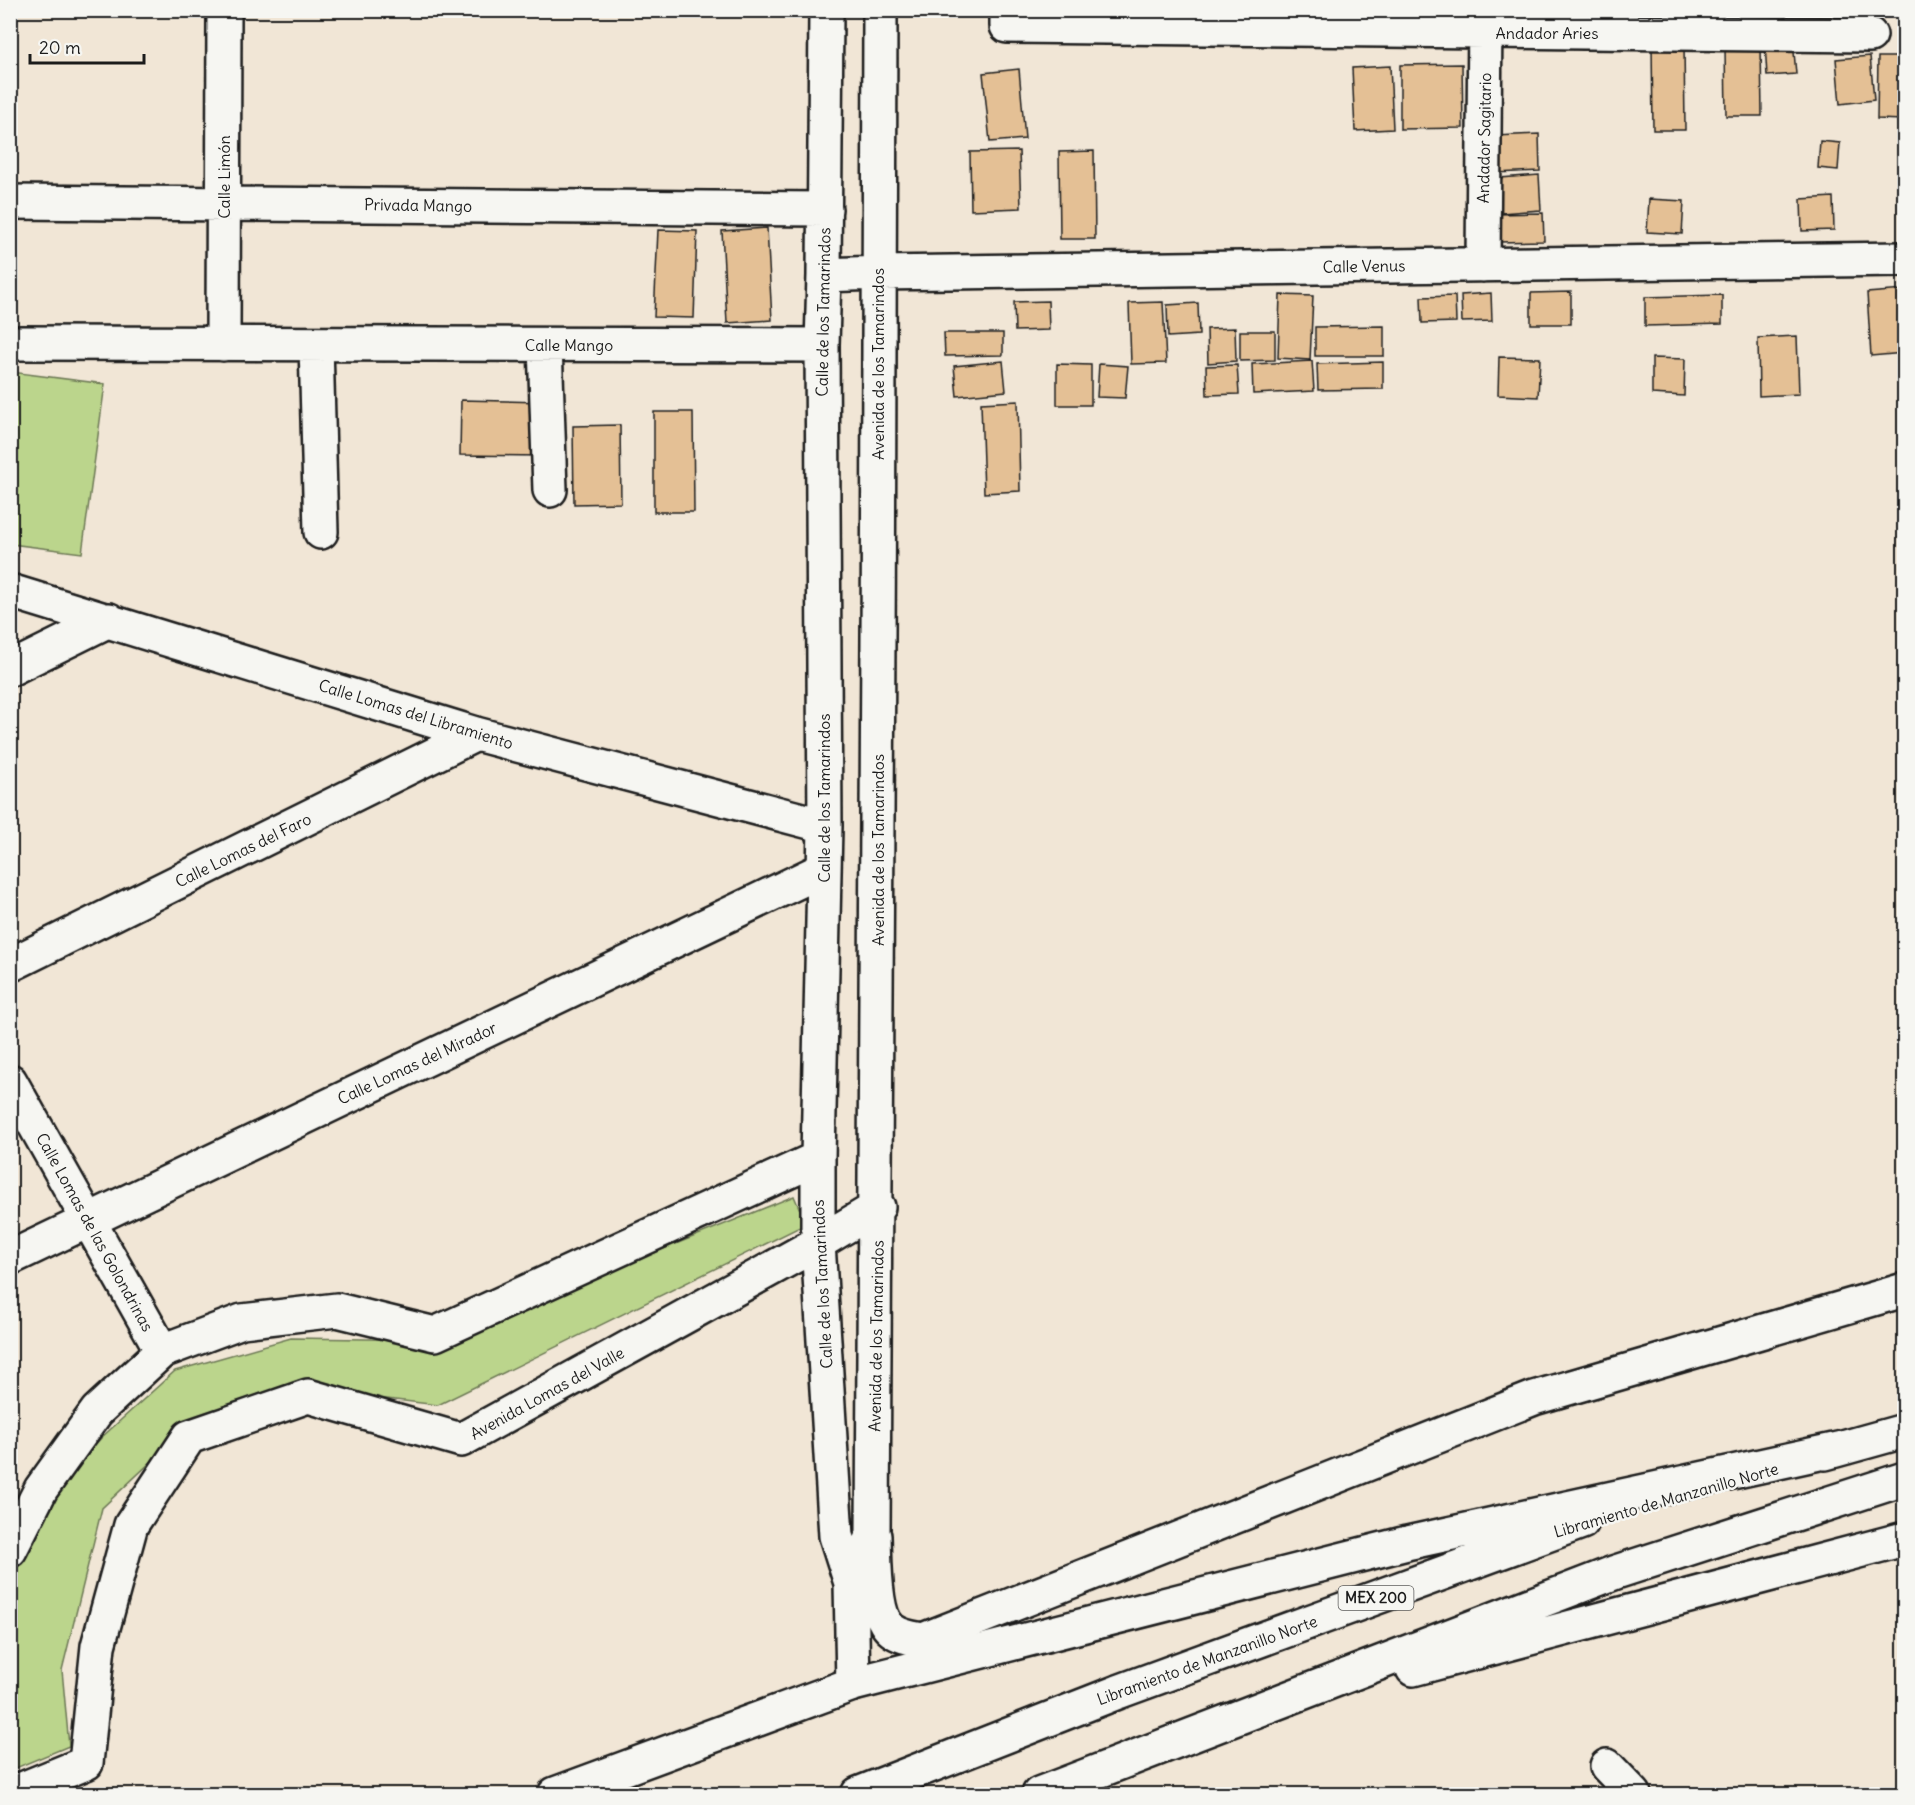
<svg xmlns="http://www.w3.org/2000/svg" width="1915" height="1805" font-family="Delius,sans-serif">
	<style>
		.green { fill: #bbd58c; stroke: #6c7854; stroke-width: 1.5 }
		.building { fill: #e4c095; stroke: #1c1c1c; stroke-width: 1.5 }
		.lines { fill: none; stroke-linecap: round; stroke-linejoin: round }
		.minor-casing { stroke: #1c1c1c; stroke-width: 38 }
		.highway-casing { stroke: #1c1c1c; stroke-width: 38 }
		.minor { stroke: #f6f6f2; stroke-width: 33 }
		.highway { stroke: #f6f6f2; stroke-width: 33 }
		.labels { text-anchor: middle; stroke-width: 5; stroke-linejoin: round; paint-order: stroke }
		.shield { fill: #f6f6f2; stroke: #5d5d5c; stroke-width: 1.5 }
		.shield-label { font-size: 15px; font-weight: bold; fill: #1c1c1c }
		.street-label { font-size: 16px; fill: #1c1c1c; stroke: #f6f6f2 }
	</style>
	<rect width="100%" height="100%" fill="#f1e6d6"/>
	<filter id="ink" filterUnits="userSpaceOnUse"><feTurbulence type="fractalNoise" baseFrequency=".0167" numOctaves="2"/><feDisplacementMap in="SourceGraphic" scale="12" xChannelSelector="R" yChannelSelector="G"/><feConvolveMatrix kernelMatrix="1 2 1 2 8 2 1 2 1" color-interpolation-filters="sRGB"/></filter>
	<g filter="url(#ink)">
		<path class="green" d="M 11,372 L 105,384 L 82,553 L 11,544 Z
			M 794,1196 L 806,1224 L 438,1405 L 302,1389 L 184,1431 L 102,1508 L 62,1670 L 69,1746 L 11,1770 L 10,1560 L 51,1493 L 102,1437 L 175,1371 L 291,1338 L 439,1340 Z"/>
		<path class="building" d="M 1651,10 L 1682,10 L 1683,21 L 1651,21 Z
			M 1719,10 L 1761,10 L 1761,18 L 1719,19 Z
			M 1793,41 L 1796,74 L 1767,76 L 1765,43 Z
			M 1652,44 L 1684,44 L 1685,130 L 1653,130 Z
			M 1761,46 L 1762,116 L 1726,116 L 1725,47 Z
			M 1870,56 L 1874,100 L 1840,104 L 1836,59 Z
			M 1878,57 L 1904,57 L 1904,120 L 1877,119 Z
			M 1462,64 L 1463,128 L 1400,129 L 1400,65 Z
			M 1390,66 L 1393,129 L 1355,131 L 1352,68 Z
			M 1019,69 L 1025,139 L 990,142 L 983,73 Z
			M 1539,134 L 1540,171 L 1495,173 L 1495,136 Z
			M 1820,141 L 1840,143 L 1838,170 L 1818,168 Z
			M 1019,151 L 1021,208 L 971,210 L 970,152 Z
			M 1094,151 L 1095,239 L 1060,239 L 1059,152 Z
			M 1539,175 L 1541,210 L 1501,213 L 1500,178 Z
			M 1833,197 L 1834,230 L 1802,231 L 1801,199 Z
			M 1649,199 L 1684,201 L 1682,234 L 1647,232 Z
			M 1543,213 L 1544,241 L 1498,242 L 1497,214 Z
			M 767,228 L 772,320 L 727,323 L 722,231 Z
			M 658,230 L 697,231 L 694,318 L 654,317 Z
			M 1904,290 L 1904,353 L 1871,356 L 1867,293 Z
			M 1571,292 L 1571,324 L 1531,324 L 1531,293 Z
			M 1491,293 L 1492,321 L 1462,322 L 1461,295 Z
			M 1280,295 L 1313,296 L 1310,360 L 1278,358 Z
			M 1722,295 L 1722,324 L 1645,326 L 1645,297 Z
			M 1455,296 L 1456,322 L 1422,323 L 1421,297 Z
			M 1048,301 L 1049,330 L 1015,331 L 1014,302 Z
			M 1163,302 L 1166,363 L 1131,364 L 1129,303 Z
			M 1198,303 L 1199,335 L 1168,337 L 1167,305 Z
			M 1384,326 L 1384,356 L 1315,356 L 1315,327 Z
			M 1235,328 L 1236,361 L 1208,363 L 1207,329 Z
			M 1240,331 L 1275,331 L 1275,360 L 1240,361 Z
			M 944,333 L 1003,333 L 1003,355 L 945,356 Z
			M 1797,336 L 1799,394 L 1759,396 L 1758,338 Z
			M 1499,357 L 1540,358 L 1538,397 L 1498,395 Z
			M 1652,358 L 1685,359 L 1684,396 L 1652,394 Z
			M 1003,361 L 1006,391 L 957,396 L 954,366 Z
			M 1312,361 L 1314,391 L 1253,394 L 1252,364 Z
			M 1383,362 L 1383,389 L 1318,390 L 1317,364 Z
			M 1057,364 L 1091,365 L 1091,405 L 1057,405 Z
			M 1099,364 L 1128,366 L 1125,398 L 1097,397 Z
			M 1237,365 L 1239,394 L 1207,395 L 1206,366 Z
			M 461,400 L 543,402 L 543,456 L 460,455 Z
			M 1018,401 L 1020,491 L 984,493 L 981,403 Z
			M 654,412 L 693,412 L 694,512 L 654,512 Z
			M 620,425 L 621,503 L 574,504 L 573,426 Z"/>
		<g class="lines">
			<defs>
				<path id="minor" d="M 826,10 L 824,275 L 822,345 L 825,826 L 818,1158 L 818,1243 L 836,1536 L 851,1583
					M 1007,10 L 1007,26 L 1870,35
					M 10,202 L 825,209
					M 1483,265 L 1485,12
					M 824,275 L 878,273 L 1904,259
					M 10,343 L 822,345
					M 223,344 L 224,10
					M 316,344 L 321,532
					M 545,345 L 550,490
					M 10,591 L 476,734 L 825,826
					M 10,669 L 109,620
					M 10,965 L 476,734
					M 10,1081 L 162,1351
					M 10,1258 L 824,869
					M 874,1536 C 875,1559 873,1616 892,1630 C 901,1637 912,1638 923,1640 L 1534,1398 L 1904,1290
					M 10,1550 L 41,1489 L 97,1411 L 162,1351 L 242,1321 L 337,1310 L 435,1334 L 818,1158
					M 853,1684 L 851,1583 L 873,1534 C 880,1026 877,518 880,10
					M 1607,1766 L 1634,1794
					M 10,1794 L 86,1763 L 98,1646 L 131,1525 L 189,1437 L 308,1396 L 461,1440 L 818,1243 L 878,1207"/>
				<path id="highway" d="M 1825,1453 L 1904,1431
					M 1413,1669 L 1904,1539
					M 555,1794 L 853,1684 L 1407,1543 L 1847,1447
					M 858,1794 L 1118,1692 L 1582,1522
					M 1039,1794 L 1616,1572 L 1904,1479"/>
			</defs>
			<use href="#minor" class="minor-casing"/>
			<use href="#highway" class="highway-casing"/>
			<use href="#minor" class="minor"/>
			<use href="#highway" class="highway"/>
		</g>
	</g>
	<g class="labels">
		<rect class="shield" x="1338.5" y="1586" width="75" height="24" rx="4.5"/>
		<g class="shield-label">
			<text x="1376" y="1603">MEX 200</text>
		</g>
		<g class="street-label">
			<text x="1547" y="39">Andador Aries</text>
			<text transform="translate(1484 138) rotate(-89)" y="6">Andador Sagitario</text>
			<text transform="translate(224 177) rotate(-90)" y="6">Calle Limón</text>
			<text transform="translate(418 205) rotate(1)" y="6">Privada Mango</text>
			<text transform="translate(1364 266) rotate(-1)" y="6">Calle Venus</text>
			<text transform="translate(823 312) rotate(-89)" y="6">Calle de los Tamarindos</text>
			<text x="569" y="351">Calle Mango</text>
			<text transform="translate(878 364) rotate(-90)" y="6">Avenida de los Tamarindos</text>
			<text transform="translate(416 714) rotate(17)" y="6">Calle Lomas del Libramiento</text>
			<text transform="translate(824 798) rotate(-90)" y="6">Calle de los Tamarindos</text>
			<text transform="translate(243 850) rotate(-26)" y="6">Calle Lomas del Faro</text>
			<text transform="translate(878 850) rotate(-90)" y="6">Avenida de los Tamarindos</text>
			<text transform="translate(417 1063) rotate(-25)" y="6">Calle Lomas del Mirador</text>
			<text transform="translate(95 1232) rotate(61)" y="6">Calle Lomas de las Golondrinas</text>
			<text transform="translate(822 1284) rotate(-93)" y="6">Calle de los Tamarindos</text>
			<text transform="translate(876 1336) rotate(-89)" y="6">Avenida de los Tamarindos</text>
			<text transform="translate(547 1393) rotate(-29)" y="6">Avenida Lomas del Valle</text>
			<text transform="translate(1666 1500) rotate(-16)" y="6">Libramiento de Manzanillo Norte</text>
			<text transform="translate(1207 1660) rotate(-20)" y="6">Libramiento de Manzanillo Norte</text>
		</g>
	</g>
	<rect width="1915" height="1805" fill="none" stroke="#f6f6f2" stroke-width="36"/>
	<rect x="18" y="18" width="1879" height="1769" fill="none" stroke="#1c1c1c" stroke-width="2" filter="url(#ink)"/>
	<path d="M30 54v9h114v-9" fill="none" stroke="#1c1c1c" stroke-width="3"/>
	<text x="39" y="54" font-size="18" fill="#1c1c1c" stroke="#f6f6f2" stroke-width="4.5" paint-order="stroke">20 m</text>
</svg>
